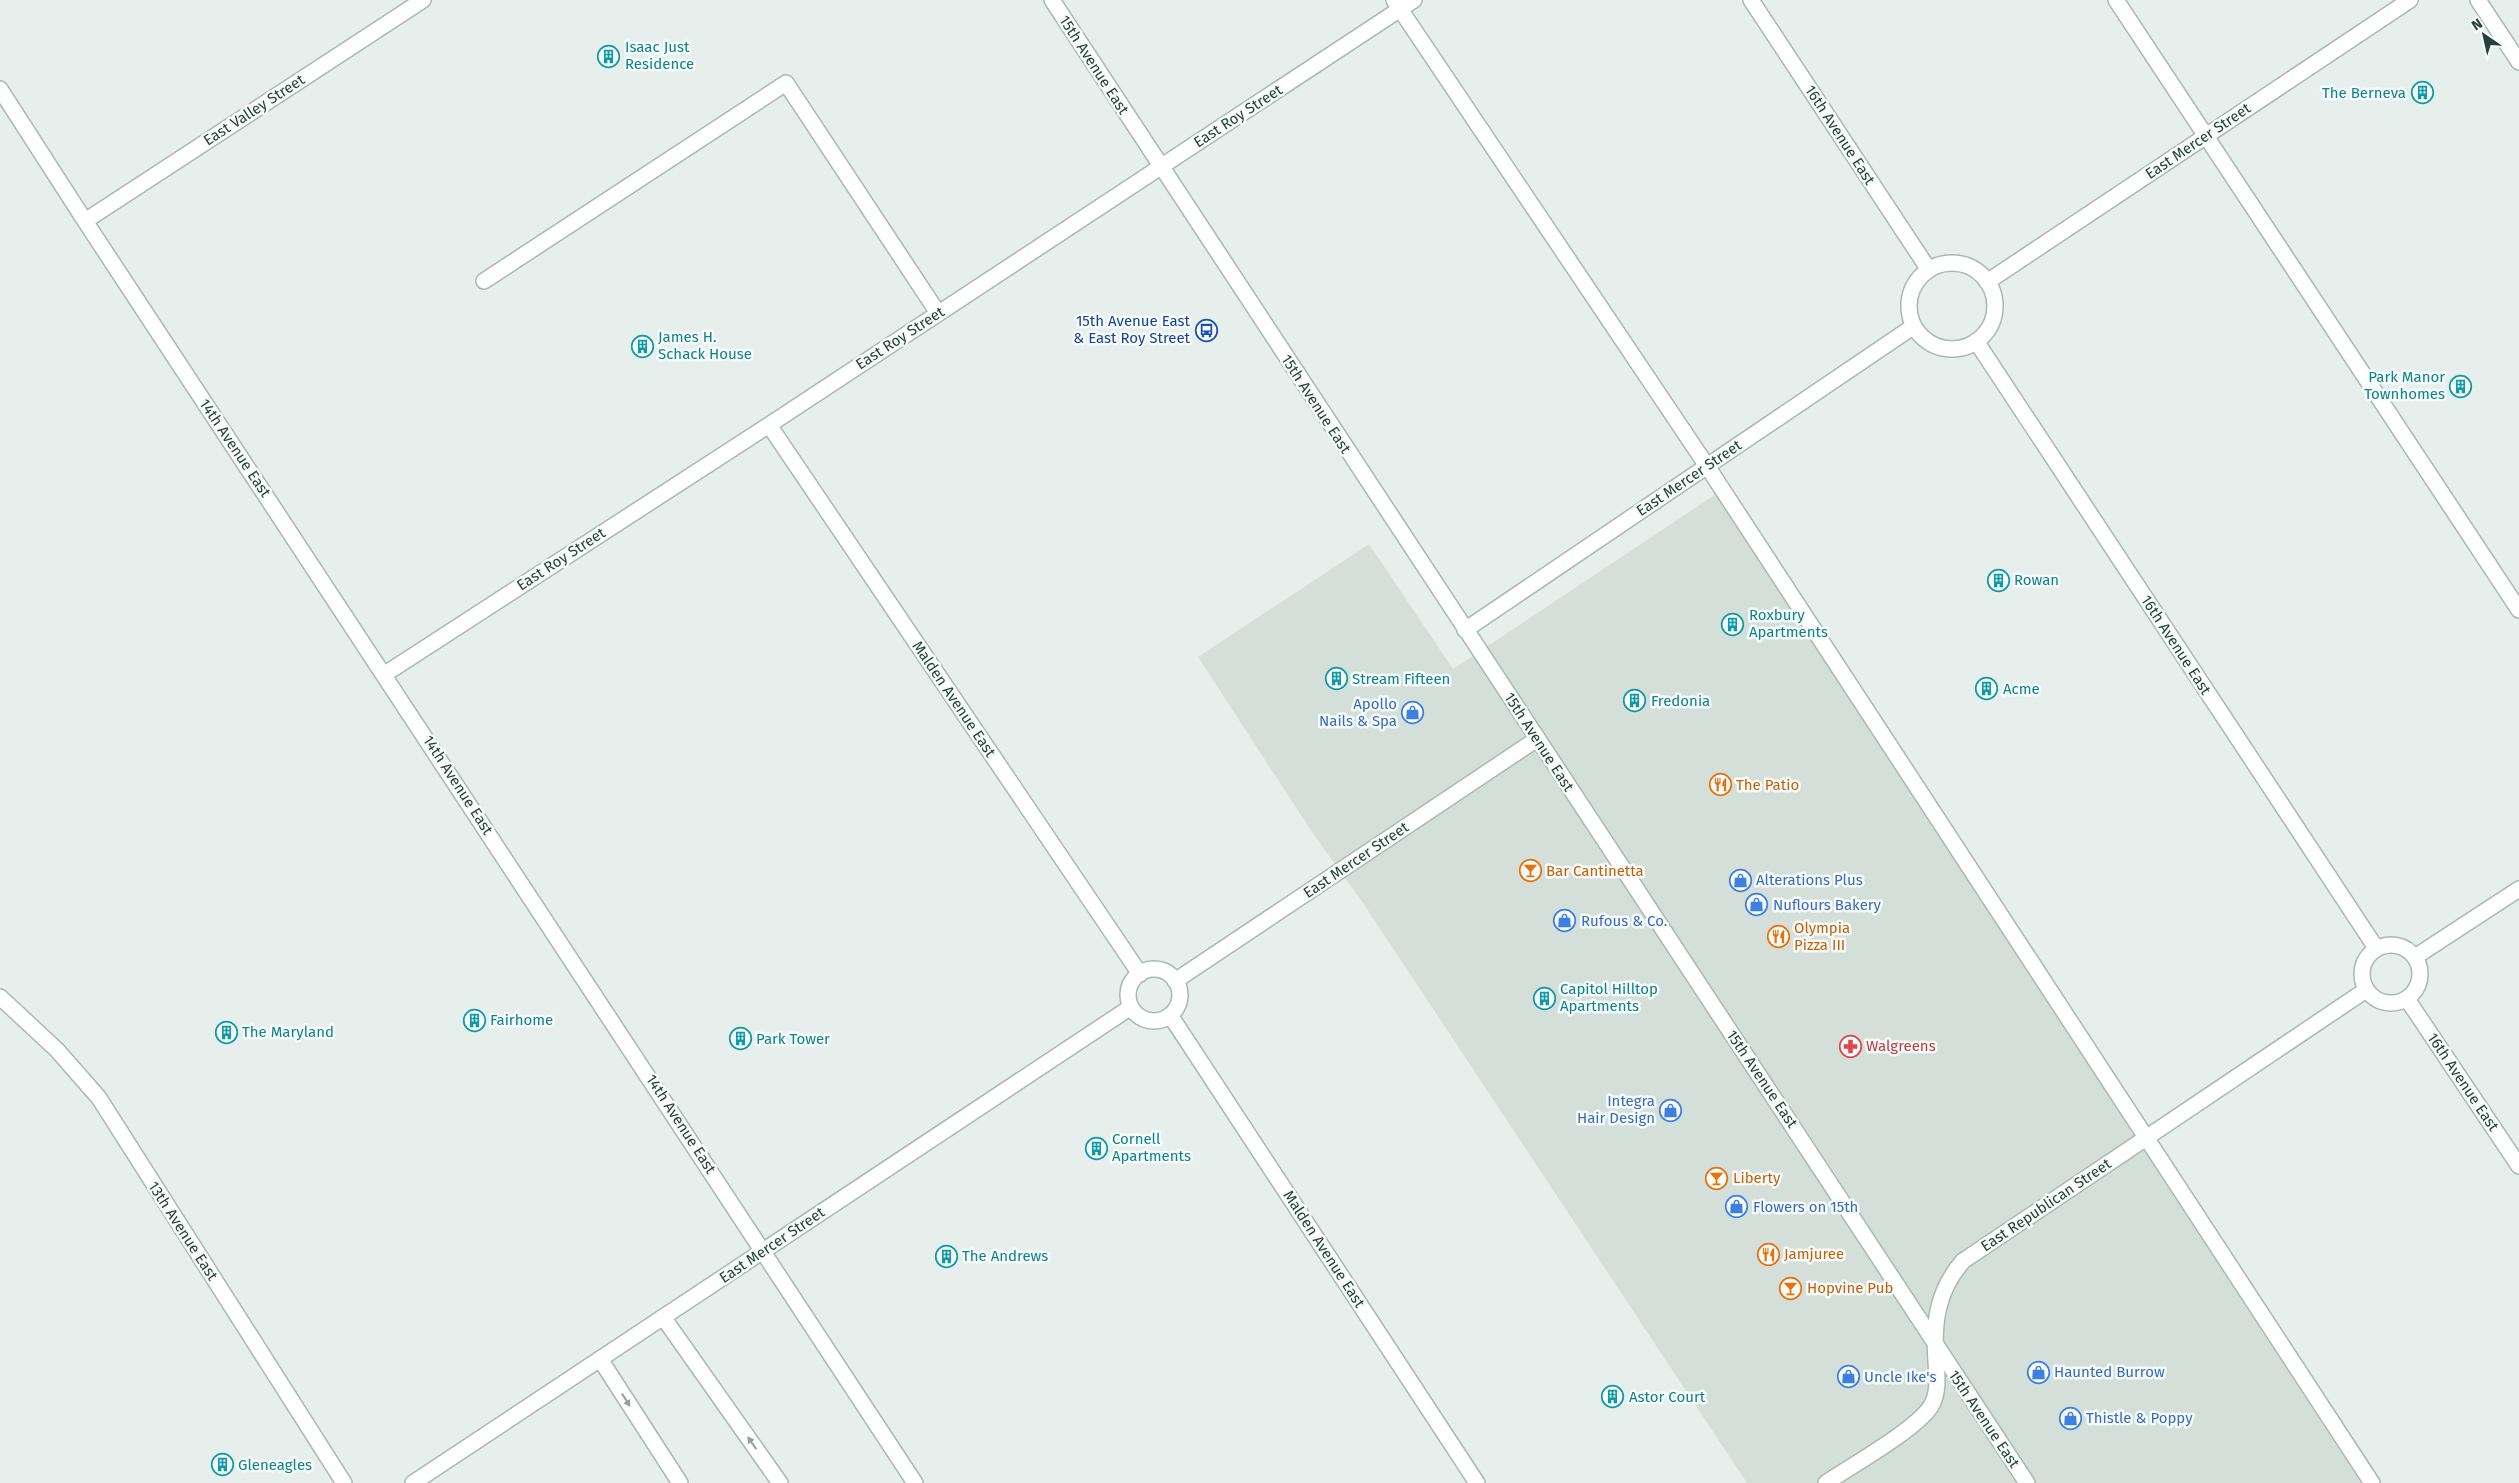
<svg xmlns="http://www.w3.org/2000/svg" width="2519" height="1483" font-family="'Fira Sans',sans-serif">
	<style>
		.built { fill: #d4dfda }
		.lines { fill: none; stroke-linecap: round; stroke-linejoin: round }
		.service-casing { stroke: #a8b8b2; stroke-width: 18 }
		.minor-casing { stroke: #a8b8b2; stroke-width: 18 }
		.tertiary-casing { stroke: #a8b8b2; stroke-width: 18 }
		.service { stroke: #fff; stroke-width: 15 }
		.minor { stroke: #fff; stroke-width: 15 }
		.tertiary { stroke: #fff; stroke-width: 15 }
		.oneway { fill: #92a09c }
		.labels { text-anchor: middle; stroke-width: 5; stroke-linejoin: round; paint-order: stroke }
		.culture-label { font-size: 15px; fill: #0d838f; stroke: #f7fbf9; text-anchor: start }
		.street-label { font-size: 15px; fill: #24423a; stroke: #f7fbf9 }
		.transit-label { font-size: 15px; fill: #164399; stroke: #f7fbf9; text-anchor: end }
		.shop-label { font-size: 15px; fill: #366cbe; stroke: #f7fbf9; text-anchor: start }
		.food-label { font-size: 15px; fill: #c56008; stroke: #f7fbf9; text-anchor: start }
		.health-label { font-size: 15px; fill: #be3a42; stroke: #f7fbf9; text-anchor: start }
	</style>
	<rect width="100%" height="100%" fill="#e6efeb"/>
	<path class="built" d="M 1716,494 L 2361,1483 L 1747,1483 L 1363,903 L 1312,832 L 1198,657 L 1369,544 L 1453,669 Z"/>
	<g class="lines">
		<defs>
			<path id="service" d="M 1394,0 L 1707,466 L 2372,1483
				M 2116,0 L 2519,610
				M 484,281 L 786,83 L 938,313
				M 663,1317 L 780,1483
				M 600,1359 L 680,1483"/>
			<path id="minor" d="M 1751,0 L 1929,270
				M 2478,0 L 2519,62
				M 0,89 L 85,221 L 915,1483
				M 85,221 L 423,0
				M1909 306a43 43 0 1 1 86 0a43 43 0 1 1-86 0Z
				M 1987,282 L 2410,0
				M 1976,341 L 2376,948
				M 769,425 L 1140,974
				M 1465,630 L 1914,326
				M 385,674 L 769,425 L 1414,0
				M2362 974a29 29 0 1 1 58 0a29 29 0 1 1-58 0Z
				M 2415,957 L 2519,889
				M1128 995a26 26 0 1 1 52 0a26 26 0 1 1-52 0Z
				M 1175,981 L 1537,739
				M 0,997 L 57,1050 L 99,1098 L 344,1483
				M 2407,999 L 2519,1166
				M 1170,1015 L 1477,1483
				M 413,1483 L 1131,1007
				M 1826,1483 C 1851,1466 1917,1429 1931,1406 C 1939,1393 1937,1376 1936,1361 C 1933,1323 1937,1291 1963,1261 L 2366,990"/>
			<path id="tertiary" d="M 1052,0 L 2027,1483"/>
		</defs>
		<use href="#service" class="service-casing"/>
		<use href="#minor" class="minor-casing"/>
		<use href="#tertiary" class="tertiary-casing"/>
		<use href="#service" class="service"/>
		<use href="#minor" class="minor"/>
		<use href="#tertiary" class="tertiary"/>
	</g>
	<defs><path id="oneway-solid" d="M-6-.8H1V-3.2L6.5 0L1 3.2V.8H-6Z" transform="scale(1.25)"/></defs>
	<g class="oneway">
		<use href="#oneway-solid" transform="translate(626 1400) rotate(58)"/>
		<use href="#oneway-solid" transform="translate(752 1443) rotate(-125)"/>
	</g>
	<defs>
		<symbol id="building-ring" viewBox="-11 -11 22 22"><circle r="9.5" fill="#f7fbf9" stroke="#0f9aa8" stroke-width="1.5"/><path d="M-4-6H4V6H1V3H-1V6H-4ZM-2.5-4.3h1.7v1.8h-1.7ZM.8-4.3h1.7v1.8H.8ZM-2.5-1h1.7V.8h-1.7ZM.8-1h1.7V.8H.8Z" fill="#0f9aa8"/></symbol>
		<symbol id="bus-ring" viewBox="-11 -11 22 22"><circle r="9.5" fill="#f7fbf9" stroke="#1a4fb4" stroke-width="1.5"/><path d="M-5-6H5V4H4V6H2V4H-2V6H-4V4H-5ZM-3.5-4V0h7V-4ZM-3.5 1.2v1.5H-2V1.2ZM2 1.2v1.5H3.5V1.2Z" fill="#1a4fb4"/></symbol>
		<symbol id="shop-ring" viewBox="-11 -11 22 22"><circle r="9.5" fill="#f7fbf9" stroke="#3f7fe0" stroke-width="1.5"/><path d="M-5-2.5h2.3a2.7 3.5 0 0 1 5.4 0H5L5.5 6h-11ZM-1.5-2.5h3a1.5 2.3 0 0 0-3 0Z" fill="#3f7fe0"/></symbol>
		<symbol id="restaurant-ring" viewBox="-11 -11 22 22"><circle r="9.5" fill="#f7fbf9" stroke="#e8710a" stroke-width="1.5"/><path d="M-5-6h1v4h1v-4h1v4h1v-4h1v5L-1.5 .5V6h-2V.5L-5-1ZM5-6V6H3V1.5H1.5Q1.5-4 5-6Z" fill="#e8710a"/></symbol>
		<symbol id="bar-ring" viewBox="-11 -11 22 22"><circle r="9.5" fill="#f7fbf9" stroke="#e8710a" stroke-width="1.5"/><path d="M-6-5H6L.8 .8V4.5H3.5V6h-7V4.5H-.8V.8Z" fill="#e8710a"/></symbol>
		<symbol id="pharmacy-ring" viewBox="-11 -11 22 22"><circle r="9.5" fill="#f7fbf9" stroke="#e0444e" stroke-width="1.5"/><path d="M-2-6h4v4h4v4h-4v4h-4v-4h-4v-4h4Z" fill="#e0444e"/></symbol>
	</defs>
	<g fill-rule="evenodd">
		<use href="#building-ring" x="596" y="44" width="25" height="25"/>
		<use href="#building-ring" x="2410" y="80" width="25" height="25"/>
		<use href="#bus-ring" x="1194" y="318" width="25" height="25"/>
		<use href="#building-ring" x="630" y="334" width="25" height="25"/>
		<use href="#building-ring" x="2448" y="374" width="25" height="25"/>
		<use href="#building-ring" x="1986" y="568" width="25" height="25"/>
		<use href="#building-ring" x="1720" y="612" width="25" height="25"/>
		<use href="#building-ring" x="1324" y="666" width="25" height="25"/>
		<use href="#building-ring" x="1974" y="676" width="25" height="25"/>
		<use href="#building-ring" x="1622" y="688" width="25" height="25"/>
		<use href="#shop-ring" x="1400" y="700" width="25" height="25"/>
		<use href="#restaurant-ring" x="1708" y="772" width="25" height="25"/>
		<use href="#bar-ring" x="1518" y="858" width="25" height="25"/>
		<use href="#shop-ring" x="1728" y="868" width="25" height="25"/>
		<use href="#shop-ring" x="1744" y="892" width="25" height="25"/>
		<use href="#shop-ring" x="1552" y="908" width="25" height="25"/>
		<use href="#restaurant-ring" x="1766" y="924" width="25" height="25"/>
		<use href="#building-ring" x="1532" y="986" width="25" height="25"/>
		<use href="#building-ring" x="462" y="1008" width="25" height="25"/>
		<use href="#building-ring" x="214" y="1020" width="25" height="25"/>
		<use href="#building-ring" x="728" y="1026" width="25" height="25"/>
		<use href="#pharmacy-ring" x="1838" y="1034" width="25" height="25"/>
		<use href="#shop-ring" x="1658" y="1098" width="25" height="25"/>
		<use href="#building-ring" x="1084" y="1136" width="25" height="25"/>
		<use href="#bar-ring" x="1704" y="1166" width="25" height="25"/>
		<use href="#shop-ring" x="1724" y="1194" width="25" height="25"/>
		<use href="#restaurant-ring" x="1756" y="1242" width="25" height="25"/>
		<use href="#building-ring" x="934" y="1244" width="25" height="25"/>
		<use href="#bar-ring" x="1778" y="1276" width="25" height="25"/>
		<use href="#shop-ring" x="2026" y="1360" width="25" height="25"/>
		<use href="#shop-ring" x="1836" y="1364" width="25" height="25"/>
		<use href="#building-ring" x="1600" y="1384" width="25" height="25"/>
		<use href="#shop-ring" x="2058" y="1406" width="25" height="25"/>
		<use href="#building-ring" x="210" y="1452" width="25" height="25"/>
	</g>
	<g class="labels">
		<g class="culture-label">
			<text x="625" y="52">Isaac Just<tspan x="625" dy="17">Residence</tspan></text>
			<text x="2406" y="98" text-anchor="end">The Berneva</text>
			<text x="658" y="342">James H.<tspan x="658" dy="17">Schack House</tspan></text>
			<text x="2445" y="382" text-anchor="end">Park Manor<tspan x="2445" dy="17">Townhomes</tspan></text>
			<text x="2014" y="585">Rowan</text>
			<text x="1749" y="620">Roxbury<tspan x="1749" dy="17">Apartments</tspan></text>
			<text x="1352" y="684">Stream Fifteen</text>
			<text x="2003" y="694">Acme</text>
			<text x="1651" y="706">Fredonia</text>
			<text x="1560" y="994">Capitol Hilltop<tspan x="1560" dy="17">Apartments</tspan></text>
			<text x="490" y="1025">Fairhome</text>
			<text x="242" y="1037">The Maryland</text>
			<text x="756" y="1044">Park Tower</text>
			<text x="1112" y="1144">Cornell<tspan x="1112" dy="17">Apartments</tspan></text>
			<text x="962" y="1261">The Andrews</text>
			<text x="1629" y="1402">Astor Court</text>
			<text x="238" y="1470">Gleneagles</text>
		</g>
		<g class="street-label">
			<text transform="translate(1094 65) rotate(57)" y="5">15th Avenue East</text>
			<text transform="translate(254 110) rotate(-33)" y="5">East Valley Street</text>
			<text transform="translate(1238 116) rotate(-33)" y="5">East Roy Street</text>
			<text transform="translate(1840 135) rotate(57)" y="5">16th Avenue East</text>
			<text transform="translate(2198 141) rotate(-34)" y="5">East Mercer Street</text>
			<text transform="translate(900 338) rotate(-33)" y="5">East Roy Street</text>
			<text transform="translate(1316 404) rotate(57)" y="5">15th Avenue East</text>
			<text transform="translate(235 448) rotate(56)" y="5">14th Avenue East</text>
			<text transform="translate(1689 478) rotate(-34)" y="5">East Mercer Street</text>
			<text transform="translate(561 559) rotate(-33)" y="5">East Roy Street</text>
			<text transform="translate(2176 645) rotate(57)" y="5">16th Avenue East</text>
			<text transform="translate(954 699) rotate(56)" y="5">Malden Avenue East</text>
			<text transform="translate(1539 742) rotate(57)" y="5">15th Avenue East</text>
			<text transform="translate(458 785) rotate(57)" y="5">14th Avenue East</text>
			<text transform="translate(1356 860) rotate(-34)" y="5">East Mercer Street</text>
			<text transform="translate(1762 1079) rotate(56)" y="5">15th Avenue East</text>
			<text transform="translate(2463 1082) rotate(56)" y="5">16th Avenue East</text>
			<text transform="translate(681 1124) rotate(57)" y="5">14th Avenue East</text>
			<text transform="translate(2046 1205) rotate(-34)" y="5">East Republican Street</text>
			<text transform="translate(183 1231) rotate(57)" y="5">13th Avenue East</text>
			<text transform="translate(772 1245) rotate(-34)" y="5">East Mercer Street</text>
			<text transform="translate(1324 1249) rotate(57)" y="5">Malden Avenue East</text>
			<text transform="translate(1984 1419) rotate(56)" y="5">15th Avenue East</text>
		</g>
		<g class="transit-label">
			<text x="1190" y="326">15th Avenue East<tspan x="1190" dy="17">&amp; East Roy Street</tspan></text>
		</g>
		<g class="shop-label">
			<text x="1397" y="709" text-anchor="end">Apollo<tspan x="1397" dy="17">Nails &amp; Spa</tspan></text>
			<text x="1756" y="885">Alterations Plus</text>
			<text x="1773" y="910">Nuflours Bakery</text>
			<text x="1581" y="926">Rufous &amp; Co.</text>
			<text x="1655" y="1106" text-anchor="end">Integra<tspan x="1655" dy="17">Hair Design</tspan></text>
			<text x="1753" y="1212">Flowers on 15th</text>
			<text x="2054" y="1377">Haunted Burrow</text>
			<text x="1864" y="1382">Uncle Ike's</text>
			<text x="2086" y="1423">Thistle &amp; Poppy</text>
		</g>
		<g class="food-label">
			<text x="1736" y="790">The Patio</text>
			<text x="1546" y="876">Bar Cantinetta</text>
			<text x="1794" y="933">Olympia<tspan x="1794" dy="17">Pizza III</tspan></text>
			<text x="1733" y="1183">Liberty</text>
			<text x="1784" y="1259">Jamjuree</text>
			<text x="1807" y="1293">Hopvine Pub</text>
		</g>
		<g class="health-label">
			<text x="1866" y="1051">Walgreens</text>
		</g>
	</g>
	<g transform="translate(2484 35) rotate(326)" stroke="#f7fbf9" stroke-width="4" paint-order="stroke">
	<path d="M0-4L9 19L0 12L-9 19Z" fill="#24423a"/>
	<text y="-8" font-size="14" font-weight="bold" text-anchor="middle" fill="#24423a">N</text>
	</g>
</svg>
